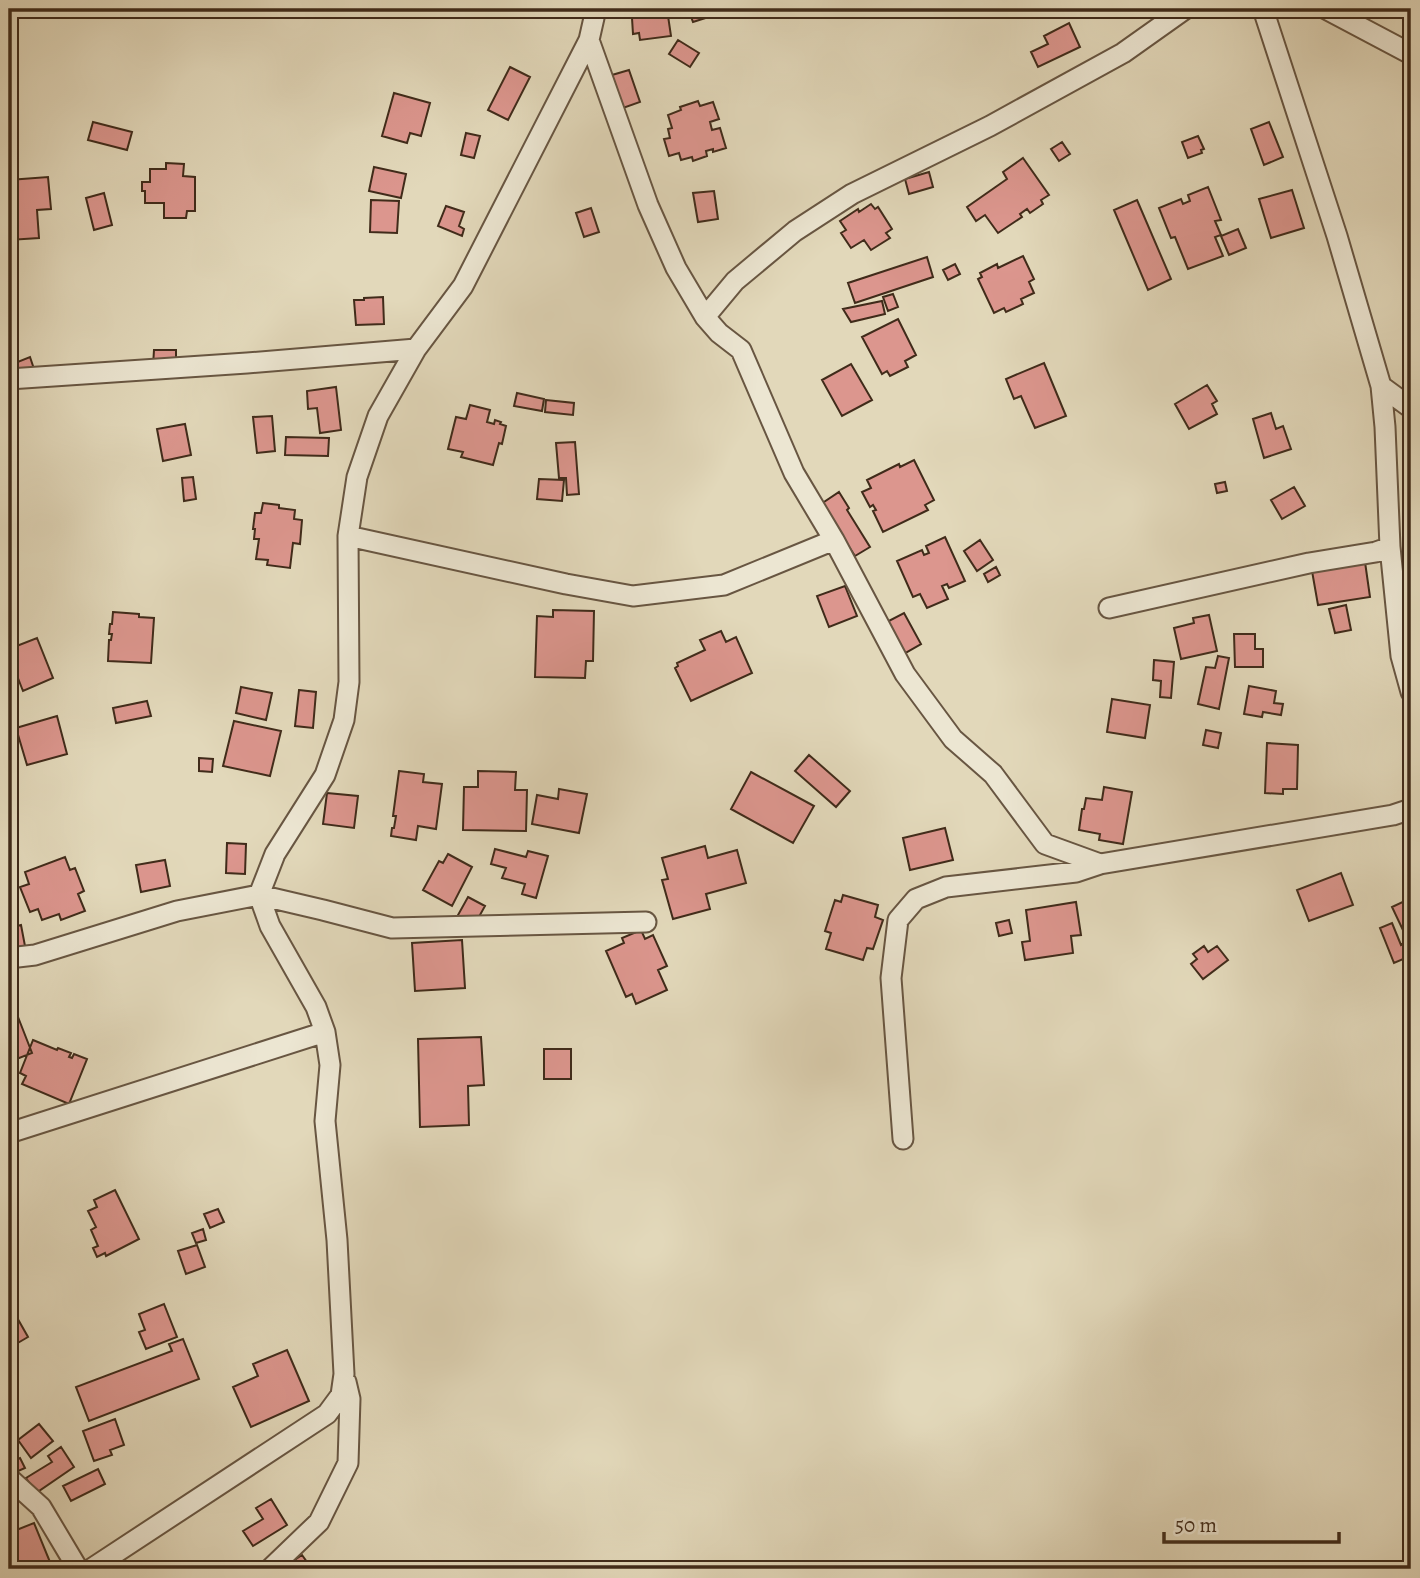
<svg xmlns="http://www.w3.org/2000/svg" width="1420" height="1578" font-family="Alegreya,serif">
	<style>
		.building { fill: #dc968e; stroke: #402b1a; stroke-width: 2 }
		.lines { fill: none; stroke-linecap: round; stroke-linejoin: round }
		.minor-casing { stroke: #685642; stroke-width: 23 }
		.minor { stroke: #ece6d2; stroke-width: 19 }
	</style>
	<rect width="100%" height="100%" fill="#e2d8ba"/>
	<filter id="stains"><feTurbulence type="fractalNoise" baseFrequency=".00286" numOctaves="4"/><feColorMatrix values="0 0 0 0 .2 0 0 0 0 .09 0 0 0 0 .02 0 0 0 .5 -.17"/></filter>
	<radialGradient id="worn" r=".72"><stop offset=".6" stop-color="#630" stop-opacity="0"/><stop offset="1" stop-color="#630" stop-opacity=".3"/></radialGradient>
	<path class="building" d="M 470,9 L 519,9 L 519,12 L 471,18 Z
		M 636,9 L 667,9 L 671,36 L 640,40 L 639,33 L 633,34 L 632,18 L 637,17 Z
		M 688,9 L 734,9 L 693,22 Z
		M 1069,23 L 1080,47 L 1038,67 L 1031,52 L 1048,44 L 1044,36 Z
		M 678,40 L 699,53 L 690,67 L 669,54 Z
		M 510,67 L 530,77 L 508,120 L 488,110 Z
		M 629,70 L 640,102 L 623,108 L 612,75 Z
		M 394,93 L 430,103 L 421,136 L 410,133 L 407,143 L 382,136 Z
		M 698,101 L 700,106 L 713,102 L 719,119 L 710,122 L 712,130 L 720,128 L 726,148 L 713,152 L 713,149 L 706,151 L 707,156 L 693,161 L 692,157 L 681,160 L 679,153 L 669,156 L 664,139 L 670,138 L 668,129 L 672,128 L 668,115 L 681,110 L 680,107 Z
		M 93,122 L 132,132 L 127,150 L 88,140 Z
		M 1269,122 L 1283,157 L 1264,165 L 1251,129 Z
		M 466,133 L 480,136 L 474,158 L 461,155 Z
		M 1198,136 L 1204,149 L 1201,150 L 1202,153 L 1188,158 L 1182,142 Z
		M 1062,142 L 1070,154 L 1059,161 L 1051,149 Z
		M 1023,158 L 1049,195 L 1041,200 L 1043,204 L 1030,213 L 1027,209 L 1020,214 L 1022,217 L 998,233 L 985,215 L 976,221 L 967,207 L 1007,179 L 1003,172 Z
		M 166,163 L 184,164 L 183,176 L 195,177 L 195,211 L 187,211 L 186,218 L 164,218 L 164,203 L 145,203 L 145,191 L 142,191 L 142,182 L 150,182 L 150,169 L 166,169 Z
		M 374,167 L 406,174 L 401,198 L 369,191 Z
		M 929,172 L 933,187 L 909,194 L 905,179 Z
		M 48,177 L 51,209 L 37,210 L 39,238 L 9,240 L 9,180 Z
		M 1208,187 L 1221,220 L 1215,221 L 1221,235 L 1215,237 L 1223,256 L 1188,269 L 1175,237 L 1171,238 L 1159,208 L 1181,199 L 1183,204 L 1190,201 L 1188,195 Z
		M 1292,190 L 1304,228 L 1271,238 L 1259,199 Z
		M 714,191 L 718,219 L 698,222 L 693,193 Z
		M 104,193 L 112,225 L 94,230 L 86,198 Z
		M 371,200 L 399,201 L 397,233 L 370,232 Z
		M 1137,200 L 1171,279 L 1148,290 L 1114,210 Z
		M 871,204 L 875,209 L 878,207 L 892,229 L 886,233 L 890,238 L 871,250 L 864,240 L 851,248 L 841,233 L 846,230 L 840,221 L 858,209 L 859,212 Z
		M 446,206 L 464,212 L 459,226 L 464,229 L 462,236 L 438,226 Z
		M 591,208 L 599,232 L 584,237 L 576,213 Z
		M 1238,229 L 1246,248 L 1229,255 L 1221,236 Z
		M 1023,256 L 1034,279 L 1029,282 L 1034,293 L 1021,299 L 1023,304 L 1006,312 L 1004,308 L 994,313 L 978,279 L 982,277 L 980,273 L 997,264 L 998,268 Z
		M 927,257 L 933,277 L 855,303 L 848,283 Z
		M 955,264 L 960,274 L 948,280 L 943,270 Z
		M 893,294 L 898,307 L 888,311 L 883,297 Z
		M 383,297 L 384,324 L 356,325 L 354,300 L 364,300 L 364,298 Z
		M 882,301 L 885,314 L 851,322 L 843,309 Z
		M 898,319 L 916,355 L 905,361 L 908,367 L 890,376 L 887,371 L 882,374 L 862,337 Z
		M 154,350 L 176,350 L 176,361 L 153,366 Z
		M 30,357 L 35,372 L 21,378 L 15,363 Z
		M 1044,363 L 1066,416 L 1035,428 L 1021,396 L 1014,399 L 1006,379 Z
		M 851,364 L 872,400 L 842,416 L 822,380 Z
		M 1207,385 L 1217,401 L 1212,404 L 1217,414 L 1189,429 L 1175,404 Z
		M 336,387 L 341,430 L 320,433 L 317,408 L 308,409 L 307,391 Z
		M 517,393 L 544,399 L 542,411 L 514,406 Z
		M 546,400 L 574,403 L 573,415 L 545,412 Z
		M 470,405 L 490,410 L 487,422 L 494,424 L 495,420 L 501,422 L 500,424 L 506,426 L 502,444 L 499,443 L 493,465 L 461,457 L 463,452 L 448,449 L 456,417 L 466,419 Z
		M 1271,413 L 1276,429 L 1283,426 L 1291,449 L 1264,458 L 1253,419 Z
		M 272,416 L 275,451 L 257,453 L 253,417 Z
		M 185,424 L 191,455 L 163,461 L 157,429 Z
		M 286,437 L 329,438 L 328,456 L 285,455 Z
		M 575,442 L 579,494 L 567,495 L 566,478 L 559,478 L 556,443 Z
		M 914,460 L 934,500 L 925,505 L 928,510 L 883,532 L 873,511 L 876,510 L 873,505 L 870,507 L 862,492 L 871,488 L 867,480 L 899,464 L 900,467 Z
		M 193,477 L 196,499 L 184,501 L 182,478 Z
		M 539,479 L 564,480 L 562,501 L 537,499 Z
		M 1225,482 L 1227,491 L 1217,493 L 1215,484 Z
		M 1294,487 L 1305,506 L 1282,519 L 1271,500 Z
		M 839,492 L 849,508 L 847,510 L 870,547 L 855,556 L 821,504 Z
		M 263,503 L 279,505 L 279,508 L 295,510 L 294,519 L 302,520 L 300,544 L 293,543 L 290,568 L 267,565 L 268,560 L 256,559 L 259,539 L 254,539 L 255,529 L 253,529 L 255,513 L 261,513 Z
		M 945,537 L 965,581 L 949,588 L 947,584 L 942,586 L 948,599 L 927,608 L 920,594 L 913,597 L 897,561 L 922,550 L 924,555 L 929,553 L 926,546 Z
		M 980,540 L 993,560 L 977,571 L 964,551 Z
		M 1365,562 L 1370,597 L 1318,605 L 1312,571 Z
		M 996,567 L 1000,575 L 988,582 L 984,574 Z
		M 845,586 L 857,616 L 829,627 L 817,596 Z
		M 1346,605 L 1351,630 L 1335,633 L 1329,609 Z
		M 553,610 L 594,611 L 593,661 L 586,661 L 585,678 L 535,677 L 537,616 L 553,617 Z
		M 113,612 L 139,614 L 139,617 L 154,618 L 151,663 L 108,661 L 109,640 L 111,640 L 112,634 L 109,634 L 110,624 L 112,624 Z
		M 904,613 L 921,644 L 900,656 L 883,624 Z
		M 1209,615 L 1217,651 L 1181,659 L 1174,628 L 1194,623 L 1193,618 Z
		M 721,631 L 726,642 L 736,637 L 752,673 L 691,701 L 675,668 L 678,666 L 677,663 L 705,650 L 700,640 Z
		M 1234,634 L 1255,634 L 1255,649 L 1263,649 L 1263,667 L 1235,667 Z
		M 37,638 L 53,678 L 23,691 L 14,668 L 9,670 L 9,649 Z
		M 1218,656 L 1229,658 L 1219,709 L 1198,704 L 1206,667 L 1215,668 Z
		M 1154,660 L 1174,662 L 1171,698 L 1160,697 L 1161,681 L 1153,680 Z
		M 1249,686 L 1276,691 L 1274,703 L 1283,704 L 1281,715 L 1263,712 L 1262,717 L 1244,714 Z
		M 241,687 L 272,693 L 266,720 L 236,713 Z
		M 299,690 L 316,692 L 313,728 L 295,726 Z
		M 1112,699 L 1150,705 L 1145,738 L 1107,732 Z
		M 147,701 L 151,716 L 116,723 L 113,708 Z
		M 57,716 L 67,754 L 27,765 L 16,728 Z
		M 234,721 L 281,731 L 270,776 L 223,766 Z
		M 1206,730 L 1221,733 L 1218,748 L 1203,745 Z
		M 1267,743 L 1298,745 L 1297,789 L 1283,789 L 1283,794 L 1265,793 Z
		M 809,755 L 850,791 L 836,807 L 795,771 Z
		M 199,758 L 213,759 L 212,772 L 199,771 Z
		M 399,771 L 424,774 L 423,782 L 442,784 L 436,829 L 418,826 L 416,840 L 391,836 L 392,828 L 394,828 L 396,816 L 393,816 Z
		M 478,771 L 516,772 L 515,790 L 527,790 L 526,831 L 463,830 L 464,787 L 478,787 Z
		M 751,772 L 814,806 L 793,843 L 731,809 Z
		M 1104,787 L 1132,792 L 1123,844 L 1099,840 L 1100,834 L 1079,830 L 1082,809 L 1084,809 L 1086,798 L 1102,800 Z
		M 559,789 L 587,794 L 579,833 L 532,824 L 537,795 L 558,799 Z
		M 327,793 L 358,796 L 354,828 L 323,824 Z
		M 945,828 L 953,860 L 910,870 L 903,838 Z
		M 227,843 L 246,844 L 245,874 L 226,873 Z
		M 705,846 L 708,858 L 737,850 L 746,883 L 706,894 L 710,909 L 673,919 L 662,880 L 668,879 L 662,858 Z
		M 495,849 L 526,857 L 528,851 L 548,856 L 536,898 L 522,894 L 525,884 L 502,878 L 506,868 L 491,864 Z
		M 448,854 L 472,867 L 452,906 L 423,890 L 439,861 L 443,863 Z
		M 65,857 L 70,870 L 75,868 L 84,891 L 78,894 L 85,911 L 61,920 L 59,914 L 42,920 L 38,909 L 30,912 L 20,887 L 29,884 L 25,872 Z
		M 165,860 L 170,886 L 141,892 L 136,865 Z
		M 1341,873 L 1353,905 L 1309,921 L 1297,890 Z
		M 843,895 L 878,905 L 875,917 L 883,920 L 873,949 L 867,948 L 863,960 L 826,949 L 831,933 L 825,931 L 835,900 L 841,902 Z
		M 468,897 L 485,906 L 475,924 L 458,915 Z
		M 1411,898 L 1411,947 L 1392,907 Z
		M 1076,902 L 1081,935 L 1071,936 L 1073,953 L 1025,960 L 1022,942 L 1030,941 L 1026,910 Z
		M 1009,920 L 1012,933 L 999,936 L 996,923 Z
		M 1392,923 L 1401,945 L 1403,944 L 1408,957 L 1394,963 L 1380,928 Z
		M 21,925 L 25,946 L 9,950 L 9,928 Z
		M 641,930 L 645,939 L 653,935 L 667,966 L 658,970 L 667,990 L 636,1004 L 632,994 L 626,997 L 606,951 L 624,943 L 622,938 Z
		M 462,940 L 465,988 L 415,991 L 412,943 Z
		M 1204,946 L 1208,952 L 1217,946 L 1228,960 L 1203,979 L 1191,964 L 1197,959 L 1193,954 Z
		M 18,1017 L 32,1053 L 9,1062 L 9,1020 Z
		M 481,1037 L 484,1085 L 468,1086 L 469,1125 L 420,1127 L 418,1039 Z
		M 33,1040 L 57,1050 L 58,1048 L 71,1053 L 69,1057 L 72,1058 L 74,1054 L 87,1059 L 69,1104 L 22,1084 L 26,1076 L 20,1073 Z
		M 544,1049 L 571,1049 L 571,1079 L 544,1079 Z
		M 115,1190 L 139,1239 L 106,1256 L 105,1253 L 97,1257 L 93,1248 L 98,1246 L 91,1230 L 96,1227 L 88,1211 L 97,1207 L 94,1200 Z
		M 218,1209 L 224,1222 L 210,1228 L 204,1214 Z
		M 203,1229 L 206,1240 L 196,1243 L 192,1233 Z
		M 197,1245 L 205,1267 L 186,1274 L 178,1251 Z
		M 9,1288 L 17,1304 L 9,1308 Z
		M 164,1304 L 177,1337 L 146,1349 L 139,1332 L 145,1330 L 139,1314 Z
		M 15,1314 L 28,1337 L 9,1348 L 9,1318 Z
		M 183,1339 L 199,1379 L 89,1421 L 76,1387 L 172,1351 L 169,1344 Z
		M 287,1350 L 309,1401 L 251,1427 L 233,1387 L 258,1376 L 253,1364 Z
		M 115,1419 L 124,1445 L 110,1450 L 112,1455 L 94,1461 L 83,1431 Z
		M 39,1424 L 53,1441 L 31,1458 L 18,1440 Z
		M 61,1447 L 74,1467 L 36,1493 L 26,1478 L 52,1462 L 48,1456 Z
		M 20,1458 L 25,1468 L 16,1472 L 11,1462 Z
		M 98,1469 L 105,1484 L 71,1501 L 63,1486 Z
		M 271,1499 L 287,1525 L 253,1546 L 243,1531 L 263,1519 L 256,1508 Z
		M 34,1523 L 50,1562 L 32,1569 L 12,1569 L 9,1562 L 9,1533 Z
		M 302,1555 L 312,1569 L 281,1569 Z"/>
	<g class="lines">
		<defs>
			<path id="minor" d="M 1263,9 L 1337,236 L 1381,386 L 1385,427 L 1390,547 L 1401,656 L 1411,692
				M 1326,9 L 1411,54
				M 589,40 L 648,205 L 676,268 L 705,317 L 719,333 L 741,350 L 794,473 L 834,540 L 905,674 L 953,739 L 993,774 L 1045,844 L 1100,864 L 1393,815 L 1411,809
				M 705,317 L 735,281 L 795,231 L 852,194 L 990,126 L 1123,53 L 1185,9
				M 9,379 L 247,363 L 416,349
				M 1381,386 L 1411,408
				M 348,536 L 566,584 L 633,596 L 724,585 L 834,540
				M 1109,608 L 1309,563 L 1376,552 L 1390,547
				M 9,958 L 35,955 L 177,911 L 259,895 L 323,910 L 392,928 L 646,922
				M 9,1133 L 325,1032
				M 903,1139 L 891,978 L 898,920 L 916,899 L 946,887 L 1076,872 L 1100,864
				M 9,1478 L 41,1507 L 78,1569
				M 91,1569 L 327,1414 L 341,1395 L 344,1374 L 337,1240 L 325,1121 L 330,1065 L 325,1032 L 316,1007 L 270,926 L 259,895 L 275,854 L 325,775 L 344,720 L 349,682 L 348,536 L 357,477 L 378,416 L 416,349 L 463,286 L 589,40 L 596,9
				M 270,1569 L 319,1522 L 348,1463 L 350,1399 L 346,1382"/>
		</defs>
		<use href="#minor" class="minor-casing"/>
		<use href="#minor" class="minor"/>
	</g>
	<rect width="1420" height="1578" fill="none" stroke="#e2d8ba" stroke-width="35"/>
	<rect x="10" y="10" width="1399" height="1557" fill="none" stroke="#402b1a" stroke-width="3.5"/>
	<rect x="18" y="18" width="1385" height="1543" fill="none" stroke="#402b1a" stroke-width="2"/>
	<path d="M1164 1532v10h175v-10" fill="none" stroke="#402b1a" stroke-width="3.5"/>
	<text x="1175" y="1532" font-size="21" fill="#402b1a" stroke="#ece6d2" stroke-width="5" paint-order="stroke">50 m</text>
	<rect width="100%" height="100%" filter="url(#stains)"/>
	<rect width="100%" height="100%" fill="url(#worn)"/>
</svg>
